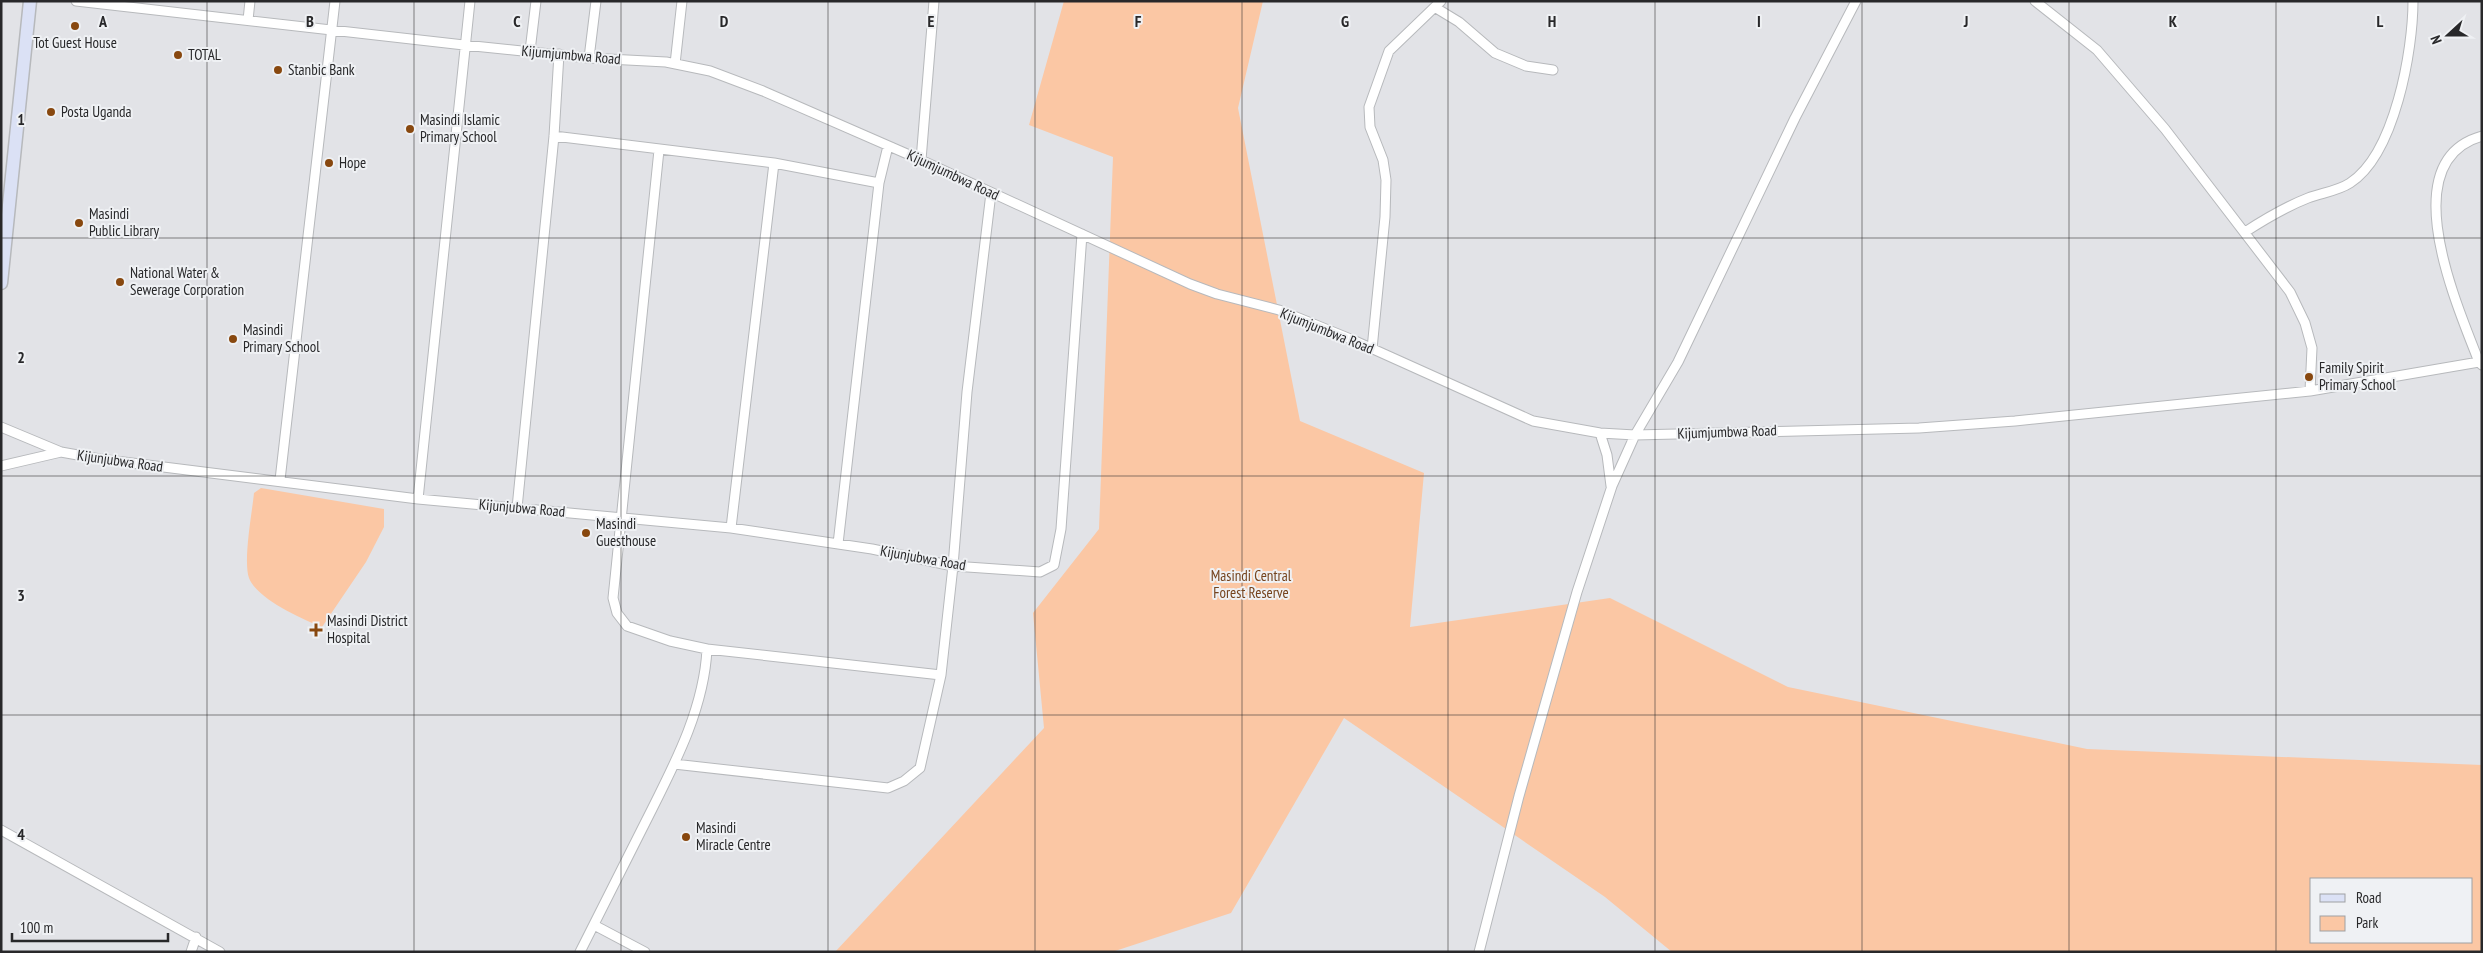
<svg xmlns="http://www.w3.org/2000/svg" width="2483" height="953" font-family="'PT Sans Narrow',sans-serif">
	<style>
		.green { fill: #fbc7a4; fill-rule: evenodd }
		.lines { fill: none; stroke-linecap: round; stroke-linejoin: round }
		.street-casing { stroke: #b7b9bc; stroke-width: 11 }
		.secondary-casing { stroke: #b7b9bc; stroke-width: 15 }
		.street { stroke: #fff; stroke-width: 9 }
		.secondary { stroke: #dbe1f5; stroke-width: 12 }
		.grid { fill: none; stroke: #28282a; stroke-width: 1; stroke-opacity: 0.55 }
		.poi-dot { fill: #88480f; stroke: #eff1f4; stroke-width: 2 }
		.labels { text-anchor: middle; stroke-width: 4; stroke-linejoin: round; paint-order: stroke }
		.poi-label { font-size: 15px; fill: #28282a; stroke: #eff1f4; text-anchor: start }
		.street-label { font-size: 15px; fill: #28282a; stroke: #eff1f4 }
		.park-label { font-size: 15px; fill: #75431d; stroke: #eff1f4 }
		.grid-label { font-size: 16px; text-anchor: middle; font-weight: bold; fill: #28282a; stroke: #eff1f4; stroke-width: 4; stroke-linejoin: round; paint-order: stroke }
	</style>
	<rect width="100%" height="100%" fill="#e2e3e7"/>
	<path class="green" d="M 1064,1 L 1263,1 L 1238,108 L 1300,421 L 1424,473 L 1410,627 L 1610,598 L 1788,687 L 2087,749 L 2482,765 L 2482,952 L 1672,952 L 1605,897 L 1344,718 L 1231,913 L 1112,952 L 835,952 L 1044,728 L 1033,613 L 1099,529 L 1113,157 L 1029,125 ZM 2312,879 L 2472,879 L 2472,942 L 2312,942 Z
		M 261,488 L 384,509 L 384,527 L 366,562 L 322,627 C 302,619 257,599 249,578 C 243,561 252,513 254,493 Z"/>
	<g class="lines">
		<defs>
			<path id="street" d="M 76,1 L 464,45 L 589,58 L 666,62 L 710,71 L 763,91 L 921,160 L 1190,284 L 1217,294 L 1279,310 L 1353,340 L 1533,421 L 1600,433 L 1635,435 L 1919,428 L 2015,421 L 2310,391 L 2479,362 L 2482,365
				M 2035,1 L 2097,50 L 2165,129 L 2290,292 L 2305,323 L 2312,348 L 2310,391
				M 1436,8 L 1459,22 L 1495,53 L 1526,66 L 1553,70
				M 248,20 L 250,1
				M 530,51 L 536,1
				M 589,58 L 596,1
				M 675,64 L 682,1
				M 554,136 L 774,163 L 879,183
				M 921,160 L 934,1
				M 2245,232 C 2265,219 2285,207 2308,198 C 2321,193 2338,191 2350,183 C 2395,154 2413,50 2413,1
				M 1372,349 L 1385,217 L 1386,180 L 1383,160 L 1370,127 L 1369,107 L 1389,51 L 1441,1
				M 2479,362 C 2458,307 2392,161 2482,136
				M 1,427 L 61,452 L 100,459 L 418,499 L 731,528 L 872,549 L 953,566 L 1040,572 L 1054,565 L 1061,529 L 1082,234
				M 1600,433 L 1607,455 L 1611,486
				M 1,466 L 61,452
				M 280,480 L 335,1
				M 418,499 L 470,1
				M 517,508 L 554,136 L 559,54
				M 731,528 L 774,163
				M 838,544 L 879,183 L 888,146
				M 707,649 L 941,675
				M 674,764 L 888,788 L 904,781 L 920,768 L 941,675 L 953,566 L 967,392 L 991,193
				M 1,830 L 220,952
				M 594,925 L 645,952
				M 191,952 L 196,937
				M 580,952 C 602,909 623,866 645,823 C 672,769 704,711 707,649 L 670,641 L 627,626 L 617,613 L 613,598 L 659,150
				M 1479,952 L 1519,796 L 1577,592 L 1612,486 L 1635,435 L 1678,362 L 1795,118 L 1856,1"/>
			<path id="secondary" d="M 1,283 L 30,1"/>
		</defs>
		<use href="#street" class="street-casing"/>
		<use href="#secondary" class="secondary-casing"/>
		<use href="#street" class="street"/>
		<use href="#secondary" class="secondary"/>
	</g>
	<path class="grid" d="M 207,1 L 207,952M 414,1 L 414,952M 621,1 L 621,952M 828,1 L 828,952M 1035,1 L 1035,952M 1242,1 L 1242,952M 1448,1 L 1448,952M 1655,1 L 1655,952M 1862,1 L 1862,952M 2069,1 L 2069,952M 2276,1 L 2276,952M 1,238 L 2482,238M 1,476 L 2482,476M 1,715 L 2482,715"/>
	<g class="poi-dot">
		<circle cx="75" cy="26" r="5"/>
		<circle cx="178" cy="55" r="5"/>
		<circle cx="278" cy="70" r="5"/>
		<circle cx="51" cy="112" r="5"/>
		<circle cx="410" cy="129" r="5"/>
		<circle cx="329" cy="163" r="5"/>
		<circle cx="79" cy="223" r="5"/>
		<circle cx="120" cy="282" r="5"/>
		<circle cx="233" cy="339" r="5"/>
		<circle cx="2309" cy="377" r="5"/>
		<circle cx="586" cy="533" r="5"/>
		<path d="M313.5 622.5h5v5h5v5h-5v5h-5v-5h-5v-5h5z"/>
		<circle cx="686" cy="837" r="5"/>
	</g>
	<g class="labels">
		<g class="poi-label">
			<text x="75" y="48" text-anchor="middle">Tot Guest House</text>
			<text x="188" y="60">TOTAL</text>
			<text x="288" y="75">Stanbic Bank</text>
			<text x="61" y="117">Posta Uganda</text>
			<text x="420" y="125">Masindi Islamic<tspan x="420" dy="17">Primary School</tspan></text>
			<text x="339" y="168">Hope</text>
			<text x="89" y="219">Masindi<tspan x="89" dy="17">Public Library</tspan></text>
			<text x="130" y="278">National Water &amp;<tspan x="130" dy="17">Sewerage Corporation</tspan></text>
			<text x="243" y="335">Masindi<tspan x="243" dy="17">Primary School</tspan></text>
			<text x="2319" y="373">Family Spirit<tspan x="2319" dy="17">Primary School</tspan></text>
			<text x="596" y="529">Masindi<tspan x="596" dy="17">Guesthouse</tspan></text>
			<text x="327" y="626">Masindi District<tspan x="327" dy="17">Hospital</tspan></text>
			<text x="696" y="833">Masindi<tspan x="696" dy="17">Miracle Centre</tspan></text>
		</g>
		<g class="street-label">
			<text transform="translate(571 55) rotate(5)" y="5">Kijumjumbwa Road</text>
			<text transform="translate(953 175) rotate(25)" y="5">Kijumjumbwa Road</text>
			<text transform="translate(1327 331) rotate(22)" y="5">Kijumjumbwa Road</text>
			<text transform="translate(1727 432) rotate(-2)" y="5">Kijumjumbwa Road</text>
			<text transform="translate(120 461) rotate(8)" y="5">Kijunjubwa Road</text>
			<text transform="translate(522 508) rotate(5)" y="5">Kijunjubwa Road</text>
			<text transform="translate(923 558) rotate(10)" y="5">Kijunjubwa Road</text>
		</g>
		<g class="park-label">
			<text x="1251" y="581">Masindi Central<tspan x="1251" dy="17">Forest Reserve</tspan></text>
		</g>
	</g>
	<g class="grid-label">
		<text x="103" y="27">A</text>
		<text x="310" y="27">B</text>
		<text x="517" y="27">C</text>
		<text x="724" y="27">D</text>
		<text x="931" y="27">E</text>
		<text x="1138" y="27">F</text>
		<text x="1345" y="27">G</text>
		<text x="1552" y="27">H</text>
		<text x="1759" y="27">I</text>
		<text x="1966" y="27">J</text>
		<text x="2173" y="27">K</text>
		<text x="2380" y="27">L</text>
		<text x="21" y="125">1</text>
		<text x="21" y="363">2</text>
		<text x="21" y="601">3</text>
		<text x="21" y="840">4</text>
	</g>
	<rect width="2483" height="953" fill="none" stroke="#28282a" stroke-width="5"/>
	<rect x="2310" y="878" width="162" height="65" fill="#eff1f4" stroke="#9fa1a3"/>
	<rect x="2320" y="894" width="25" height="8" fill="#dbe1f5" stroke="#9fa1a3"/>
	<text x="2356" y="903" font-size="15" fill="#28282a">Road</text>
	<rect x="2320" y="916" width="25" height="15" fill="#fbc7a4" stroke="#9fa1a3"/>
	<text x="2356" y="928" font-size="15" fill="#28282a">Park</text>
	<g transform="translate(2448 35) rotate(249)" stroke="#eff1f4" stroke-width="4" paint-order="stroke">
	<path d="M0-4L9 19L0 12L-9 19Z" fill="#28282a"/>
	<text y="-8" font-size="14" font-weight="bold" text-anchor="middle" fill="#28282a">N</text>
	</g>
	<path d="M12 933v8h156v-8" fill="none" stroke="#28282a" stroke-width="2.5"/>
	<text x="20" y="933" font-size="15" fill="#28282a" stroke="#eff1f4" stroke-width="4" paint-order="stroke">100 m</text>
</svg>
